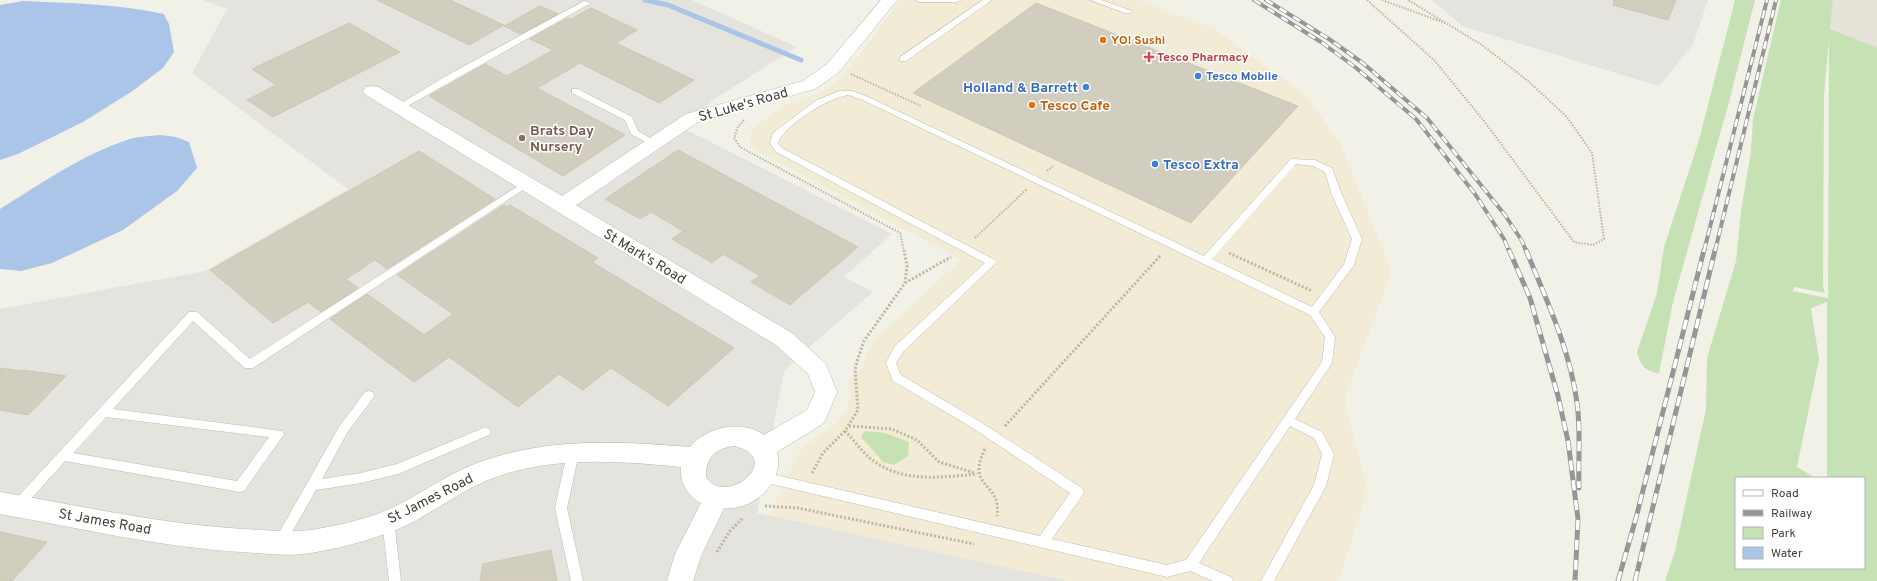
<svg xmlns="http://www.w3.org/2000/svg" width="1877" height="581" font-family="Overpass,sans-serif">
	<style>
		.residential { fill: #e5e3d7 }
		.commercial { fill: #f2ebd6 }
		.industrial { fill: #e5e3dd }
		.green { fill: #c6e2b5; fill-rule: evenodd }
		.water { fill: #abc5e8 }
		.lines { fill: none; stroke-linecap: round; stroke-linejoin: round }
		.stream { stroke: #abc5e8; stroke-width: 5 }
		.building { fill: #d2cebf; stroke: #ccc7b3 }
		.service-casing { stroke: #bdbaac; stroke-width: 1 }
		.minor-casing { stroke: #bdbaac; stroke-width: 1 }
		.path-far1 { stroke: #bdb79f; stroke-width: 2; stroke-dasharray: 1.5 1.5; stroke-linecap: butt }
		.path { stroke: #bdb79f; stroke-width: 3; stroke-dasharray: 2 2; stroke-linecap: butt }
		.service { fill: #fff; fill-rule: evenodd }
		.minor { fill: #fff; fill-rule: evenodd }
		.rail-far1-casing { stroke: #969696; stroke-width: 4 }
		.rail-casing { stroke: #969696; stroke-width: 5 }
		.rail-far1 { stroke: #fff; stroke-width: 2.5; stroke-dasharray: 8; stroke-linecap: butt }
		.rail { stroke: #fff; stroke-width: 3.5; stroke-dasharray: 10; stroke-linecap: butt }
		.food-dot { fill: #e8710a; stroke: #fff; stroke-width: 1.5 }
		.health-dot { fill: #e0444e; stroke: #fff; stroke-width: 1.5 }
		.shop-dot { fill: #3f7fe0; stroke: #fff; stroke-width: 1.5 }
		.education-dot { fill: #8d6e63; stroke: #fff; stroke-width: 1.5 }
		.labels { text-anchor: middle; stroke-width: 3; stroke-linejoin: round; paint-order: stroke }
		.far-food-label { font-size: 12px; font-weight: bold; fill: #c56008; stroke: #fff; text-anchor: start }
		.far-health-label { font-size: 12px; font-weight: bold; fill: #be3a42; stroke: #fff; text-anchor: start }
		.far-shop-label { font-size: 12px; font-weight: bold; fill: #366cbe; stroke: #fff; text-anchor: start }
		.shop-label { font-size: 14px; font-weight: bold; fill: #366cbe; stroke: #fff; text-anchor: end }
		.street-label { font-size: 14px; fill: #454238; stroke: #fff }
		.food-label { font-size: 14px; font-weight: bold; fill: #c56008; stroke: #fff; text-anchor: start }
		.education-label { font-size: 14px; font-weight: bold; fill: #785e54; stroke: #fff; text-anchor: start }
	</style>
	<rect width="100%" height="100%" fill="#f2f1e8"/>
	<path class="residential" d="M 1833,0 L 1877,0 L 1877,48 L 1829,29 Z"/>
	<path class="commercial" d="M 900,0 L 1138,0 L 1213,28 L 1306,95 L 1341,145 L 1392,271 L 1344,400 L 1368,489 L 1339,581 L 1069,581 L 769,516 L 797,456 L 803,447 L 836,424 L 847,409 L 851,395 L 848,381 L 862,368 L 867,351 L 877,337 L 961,260 L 749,146 L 750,134 L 755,127 L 784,105 L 820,93 L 843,77 Z"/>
	<path class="industrial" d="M 203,0 L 692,0 L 797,47 L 713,100 L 687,130 L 892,234 L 844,277 L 873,292 L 816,341 L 784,371 L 757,513 L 1069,581 L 0,581 L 0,309 L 205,271 L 348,189 L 192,73 L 227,9 Z
		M 1432,0 L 1708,0 L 1693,45 L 1659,86 L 1462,26 Z"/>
	<path class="green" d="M 1735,0 L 1755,0 L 1729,102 L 1673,302 L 1659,373 C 1647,373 1639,364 1637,352 L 1657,293 L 1664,247 L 1699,140 Z
		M 1781,0 L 1833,0 L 1830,29 L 1877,48 L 1877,581 L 1665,581 L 1675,551 L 1706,409 L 1707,358 L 1736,261 L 1741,211 L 1751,151 L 1753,119 ZM 1829,39 L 1828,298 L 1827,298 L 1793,291 L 1794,287 L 1825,293 L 1823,286 L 1824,96 ZM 1827,302 L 1827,478 L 1864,478 L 1864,568 L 1736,568 L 1736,478 L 1816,478 L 1797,467 L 1819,359 L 1811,308 Z
		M 865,431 L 885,433 L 909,442 L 908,456 L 894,465 L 883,462 L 861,437 Z"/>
	<path class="water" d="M 23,1 C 70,3 118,4 164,14 L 169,24 L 174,52 L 163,68 L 131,92 L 83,122 L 18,154 L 0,160 L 0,5 Z
		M 161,135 L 176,137 L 189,142 L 197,168 L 177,191 L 123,230 L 52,263 L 21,271 L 0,269 L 0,209 C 40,184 82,155 127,140 C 137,136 150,136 161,135 Z"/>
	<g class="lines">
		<path class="stream" d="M 645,0 L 668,5 L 801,60"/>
	</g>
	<path class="building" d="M 377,0 L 450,0 L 504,25 L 469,45 Z
		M 1614,0 L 1676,0 L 1668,20 L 1613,5 Z
		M 1036,3 L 1298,106 L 1191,223 L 913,93 Z
		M 540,6 L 558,14 L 520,34 L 504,26 Z
		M 591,8 L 637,30 L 616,43 L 694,80 L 659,103 L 580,63 L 537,88 L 625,135 L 563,176 L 429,96 L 485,64 L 507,76 L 553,50 L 530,39 L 568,18 L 571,19 Z
		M 349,23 L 400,52 L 273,117 L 247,100 L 276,85 L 252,69 Z
		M 678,150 L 858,247 L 790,305 L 751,282 L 760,276 L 723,254 L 712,263 L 672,239 L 683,231 L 651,212 L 640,219 L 605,199 Z
		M 419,151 L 495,199 L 387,269 L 375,260 L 346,279 L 358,288 L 321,312 L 308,302 L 273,323 L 210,270 Z
		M 504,205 L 507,207 L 510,205 L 598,258 L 592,262 L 734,348 L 668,406 L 611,368 L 583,390 L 559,374 L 518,407 L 449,357 L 414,382 L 330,319 L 367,294 L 424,335 L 453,314 L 397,275 Z
		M 0,368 L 22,371 L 23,370 L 66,376 L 28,415 L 0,410 Z
		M 0,532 L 47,542 L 12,581 L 0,581 Z
		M 551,550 L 557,581 L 480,581 L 483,564 Z"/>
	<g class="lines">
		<defs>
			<path id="service" d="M 915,0 L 961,0 L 957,2 L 919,2 Z
				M 983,0 L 992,0 L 906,61 L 900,61 L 900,57 Z
				M 1090,0 L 1101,0 L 1132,11 L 1131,13 L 1125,13 Z
				M 584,1 L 591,3 L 402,109 L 399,109 L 395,107 L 446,76 Z
				M 572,89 L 578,89 L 632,117 L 638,131 L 658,143 L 654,146 L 651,145 L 631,134 L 625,120 L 572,93 Z
				M 839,91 L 852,91 L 868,97 L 1204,256 L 1291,159 L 1315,160 L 1332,168 L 1342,195 L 1362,239 L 1354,265 L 1319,312 L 1335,337 L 1332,363 L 1295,419 L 1322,432 L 1334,454 L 1326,486 L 1274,581 L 1261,581 L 1314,485 L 1322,454 L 1314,438 L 1290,426 L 1199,563 L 1231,577 L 1233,581 L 1213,581 L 1190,571 L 1167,577 L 759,481 L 757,477 L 759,473 L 763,472 L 1040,536 L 1070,493 L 971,427 L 893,381 L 886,363 L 895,346 L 985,263 L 776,152 L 770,143 L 773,133 L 798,114 L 817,100 ZM 848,95 L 863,100 L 1310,315 L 1325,337 L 1322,362 L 1186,560 L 1167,565 L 1052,539 L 1082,496 L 1084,492 L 1082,488 L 979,421 L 901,375 L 896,363 L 903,352 L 997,262 L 995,260 L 782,148 L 778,143 C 783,126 830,97 848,95 ZM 1296,164 L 1313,166 L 1325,172 L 1332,195 L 1352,239 L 1344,264 L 1312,307 L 1212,259 Z
				M 526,181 L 529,182 L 531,184 L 529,186 L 253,368 L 245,368 L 193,321 L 113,409 L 282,431 L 284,434 L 282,437 L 244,491 L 240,492 L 65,461 L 21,510 L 17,511 L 13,510 L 11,506 L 13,502 L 189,312 L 197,312 L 250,359 ZM 106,417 L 269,437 L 237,481 L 73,453 Z
				M 369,391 L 373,392 L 374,395 L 373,398 L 347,433 L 322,479 L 361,473 L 397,464 L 481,429 L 485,427 L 489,429 L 491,432 L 489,435 L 398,474 L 361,483 L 316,490 L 284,546 L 280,547 L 276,546 L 274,542 L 276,538 L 339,427 L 365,392 Z
				M 573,448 L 577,450 L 579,453 L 567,508 L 583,581 L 571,581 L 555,508 L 567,453 L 569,450 Z
				M 388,515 L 392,516 L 394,520 L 401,581 L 389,581 L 382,520 L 384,516 Z"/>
			<path id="minor" d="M 881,0 L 897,0 L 839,72 L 815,89 L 698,122 L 576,205 L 792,333 L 826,364 L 837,392 L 824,423 L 777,452 C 785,481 754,511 724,508 L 701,556 L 693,581 L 667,581 L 675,554 L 701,503 C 688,496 679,482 681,467 C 620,461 555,456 496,477 C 467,487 442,506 415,521 C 384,537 346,547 311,553 C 287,557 264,553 241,552 C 159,547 80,528 0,514 L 0,492 C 81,506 161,524 243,529 C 266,530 288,533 311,530 C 340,525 370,519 396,506 C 422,493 445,476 472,465 C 543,437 615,441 690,447 C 706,427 742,419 764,435 L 807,410 L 815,392 L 808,374 L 776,345 L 366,95 L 363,91 L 366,87 L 372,86 L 378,87 L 562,196 L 686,114 L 803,81 L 827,64 ZM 734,446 C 787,459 724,508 706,477 C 705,458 716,448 734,446 Z"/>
		</defs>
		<use href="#service" class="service-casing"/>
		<use href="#minor" class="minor-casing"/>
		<path class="path-far1" d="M 1367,0 L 1434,60 L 1484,121 L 1574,242 L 1593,245 L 1604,239 L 1592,153 L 1567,117 L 1528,81 L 1482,45 L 1408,0
			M 1382,0 L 1445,23
			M 851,74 L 921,106
			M 744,120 L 738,127 L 734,138 L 740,147 L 900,233 L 904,251
			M 1047,171 L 1054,165
			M 975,238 L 1027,189"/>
		<path class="path" d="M 1229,253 L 1312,291
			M 905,283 L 951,257
			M 849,426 L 892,429 L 917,440 L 939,462 L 975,473
			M 1005,426 L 1161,255
			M 845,431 C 855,441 863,454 875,462 C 905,483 943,477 977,474
			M 985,449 C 965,489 1002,481 997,516
			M 812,473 L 823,453 L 845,431 L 858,410 L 855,369 L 858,358 L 864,341 L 905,283 L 907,266 L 904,250
			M 765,506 L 798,508 L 974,544
			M 717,552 L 730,531 L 743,518"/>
		<use href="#service" class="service"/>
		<use href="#minor" class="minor"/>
		<defs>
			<path id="rail-far1" d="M 1254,0 L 1321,42 L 1355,67 L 1416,119 L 1475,194 L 1504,239 L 1509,251
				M 1266,0 L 1329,39 L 1364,64 L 1427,118 L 1505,215 L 1522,241 L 1526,251
				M 1704,251 L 1767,0
				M 1715,251 L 1776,0"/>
			<path id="rail" d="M 1509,250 L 1530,298 L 1558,396 L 1568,441 L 1578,519 L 1575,581
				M 1526,250 C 1546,299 1570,349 1577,403 C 1581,430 1578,460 1579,488
				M 1618,581 L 1636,518 L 1704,250
				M 1635,581 L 1715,250"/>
		</defs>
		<use href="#rail-far1" class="rail-far1-casing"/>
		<use href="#rail" class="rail-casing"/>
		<use href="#rail-far1" class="rail-far1"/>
		<use href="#rail" class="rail"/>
	</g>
	<g class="food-dot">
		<circle cx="1103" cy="40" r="4"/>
		<circle cx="1032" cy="105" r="4"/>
	</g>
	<path class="health-dot" d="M1147 51h4v4h4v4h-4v4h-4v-4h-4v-4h4z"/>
	<g class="shop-dot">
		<circle cx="1198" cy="76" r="4"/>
		<circle cx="1086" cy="87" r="4"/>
		<circle cx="1155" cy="164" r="4"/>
	</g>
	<circle class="education-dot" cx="522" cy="138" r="4"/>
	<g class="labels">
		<g class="far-food-label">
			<text x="1111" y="44">YO! Sushi</text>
		</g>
		<g class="far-health-label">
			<text x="1157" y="61">Tesco Pharmacy</text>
		</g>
		<g class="far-shop-label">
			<text x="1206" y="80">Tesco Mobile</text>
		</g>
		<g class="shop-label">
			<text x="1078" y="92">Holland &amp; Barrett</text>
			<text x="1163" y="169" text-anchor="start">Tesco Extra</text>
		</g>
		<g class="street-label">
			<text transform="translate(743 104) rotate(-16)" y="5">St Luke's Road</text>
			<text transform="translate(645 256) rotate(31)" y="5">St Mark's Road</text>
			<text transform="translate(430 498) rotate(-27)" y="5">St James Road</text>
			<text transform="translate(105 521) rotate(10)" y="5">St James Road</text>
		</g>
		<g class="food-label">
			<text x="1040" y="110">Tesco Cafe</text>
		</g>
		<g class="education-label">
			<text x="530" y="135">Brats Day<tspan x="530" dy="16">Nursery</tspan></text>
		</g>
	</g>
	<rect x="1735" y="477" width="130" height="92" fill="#ffffff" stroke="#b5b3af"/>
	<rect x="1743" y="490" width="20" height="6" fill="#ffffff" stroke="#b5b3af"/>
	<text x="1771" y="497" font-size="12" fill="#454238">Road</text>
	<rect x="1743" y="510" width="20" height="6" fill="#969696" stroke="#b5b3af"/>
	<text x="1771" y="517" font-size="12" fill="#454238">Railway</text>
	<rect x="1743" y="527" width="20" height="12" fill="#c6e2b5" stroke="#b5b3af"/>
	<text x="1771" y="537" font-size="12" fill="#454238">Park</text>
	<rect x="1743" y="547" width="20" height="12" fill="#abc5e8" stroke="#b5b3af"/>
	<text x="1771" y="557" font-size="12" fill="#454238">Water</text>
</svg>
